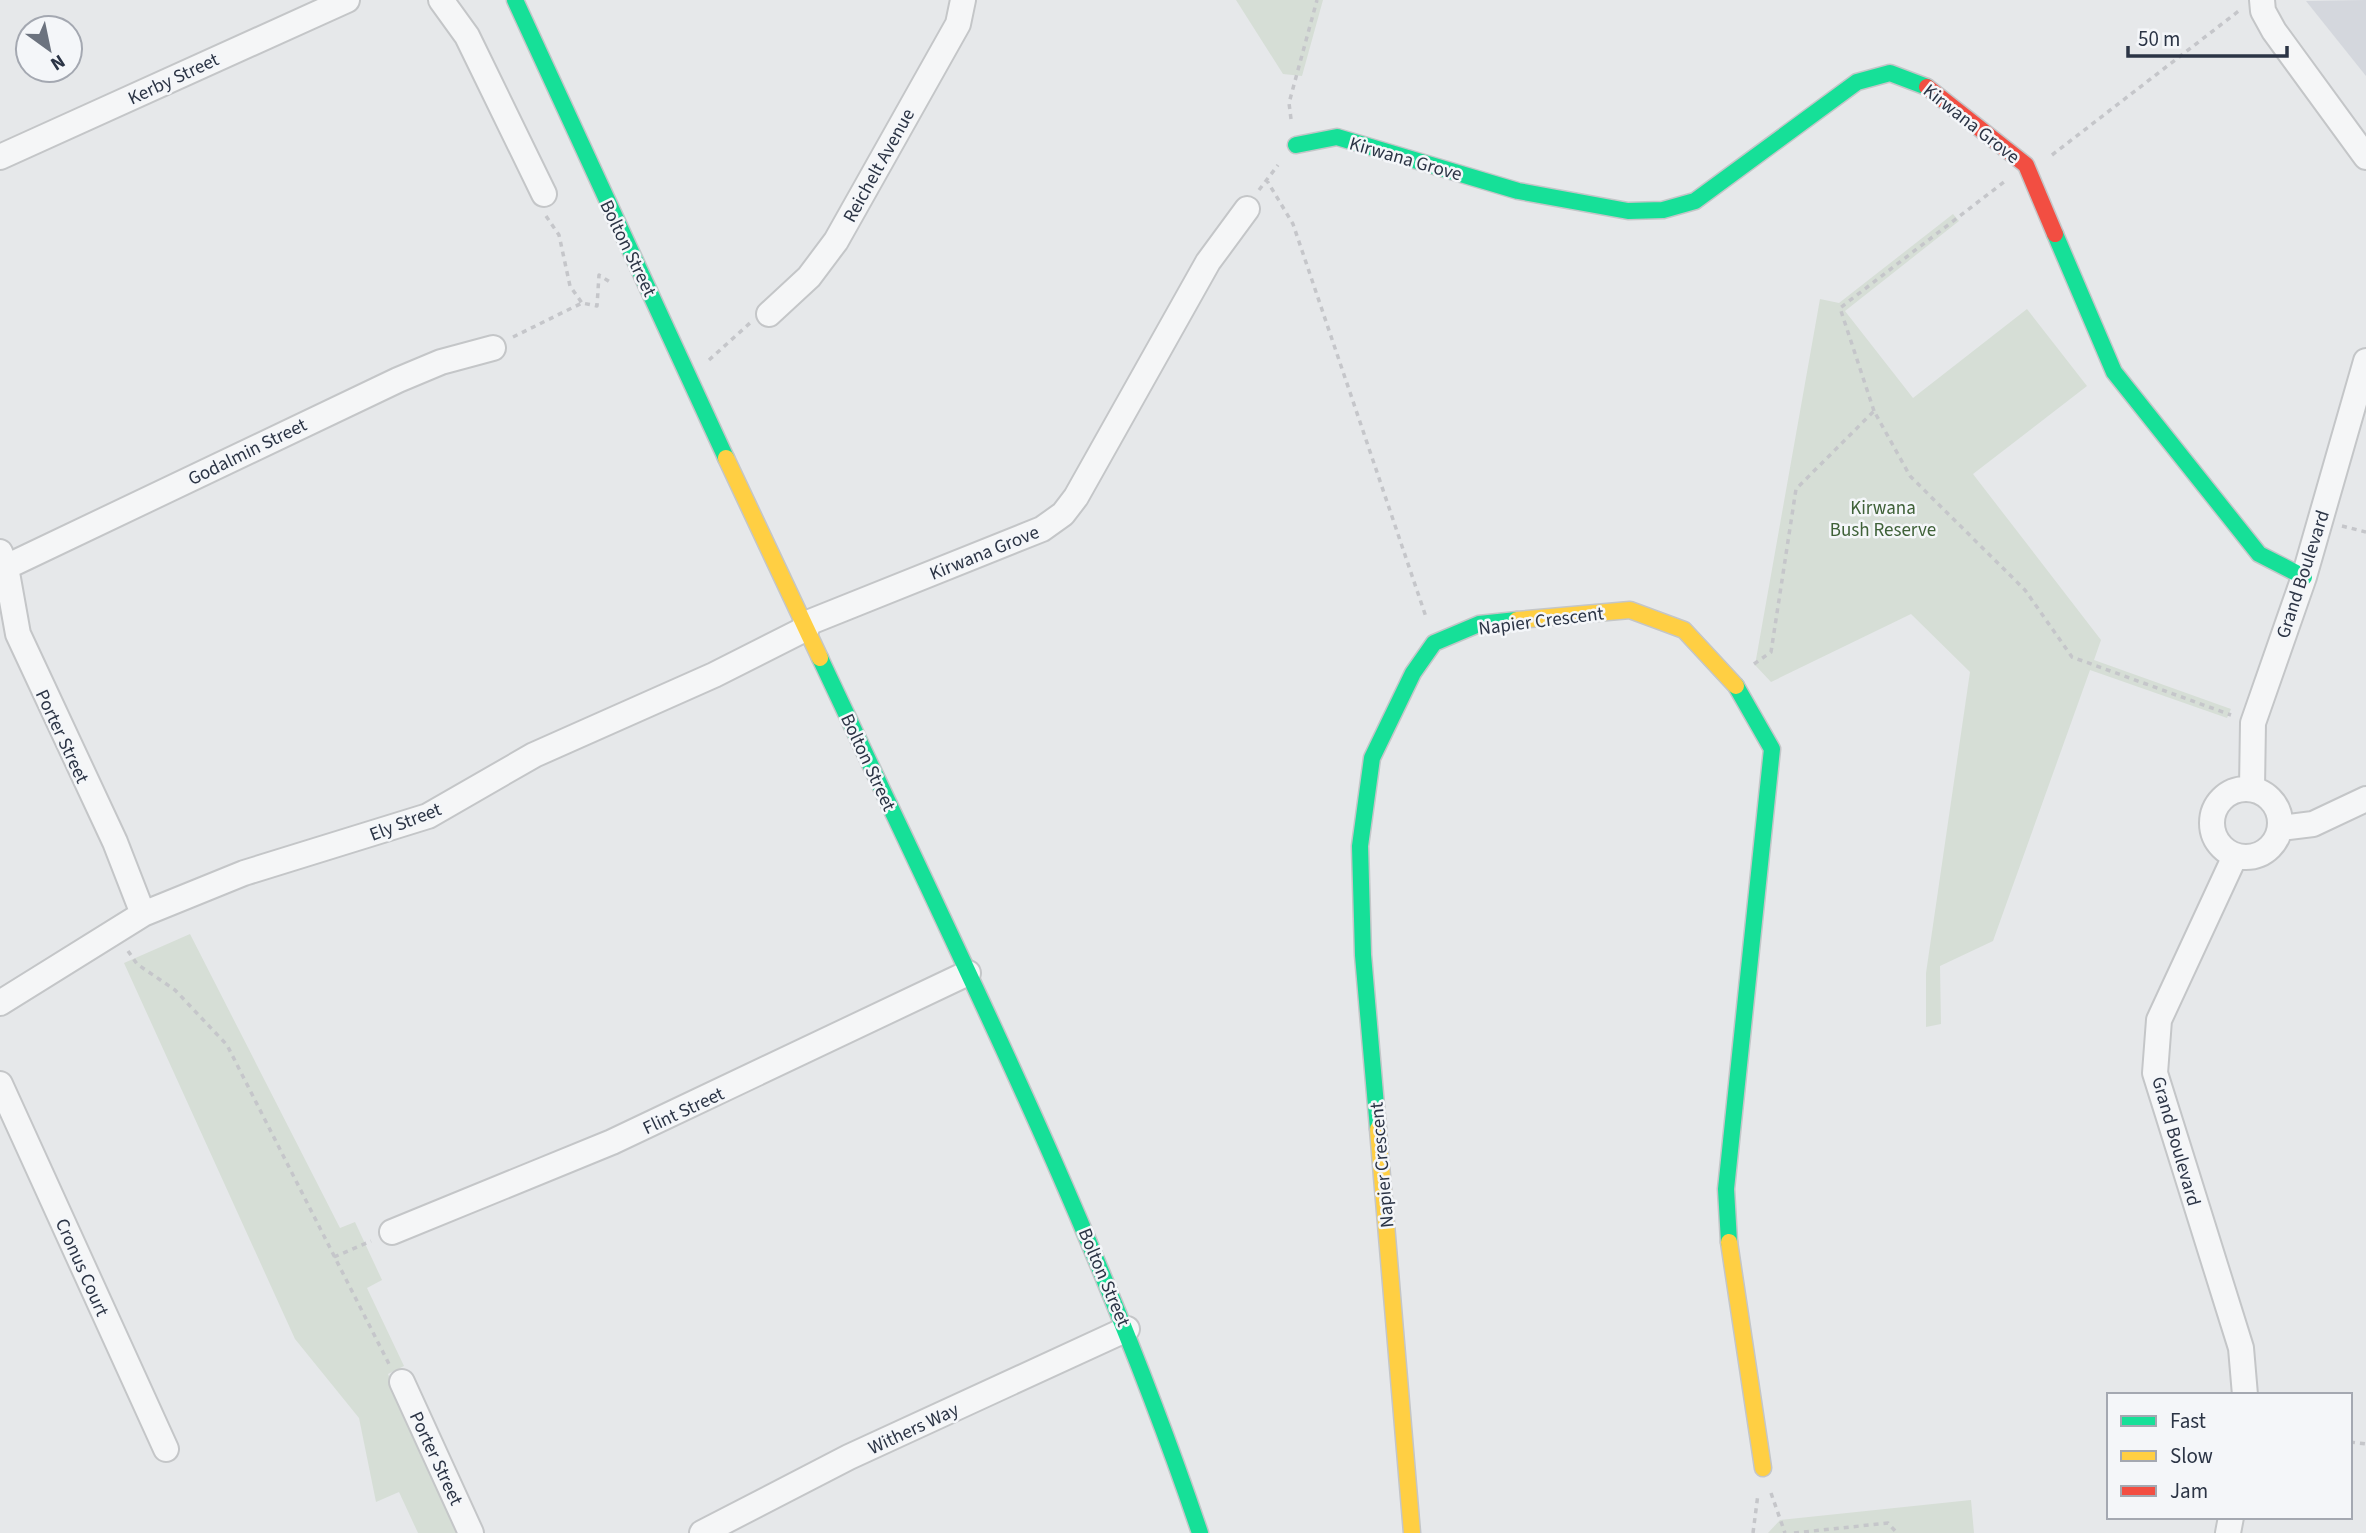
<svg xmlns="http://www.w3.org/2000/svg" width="2366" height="1533" font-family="'Source Sans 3',sans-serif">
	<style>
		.built { fill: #d4d7dd }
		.green { fill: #d6ded6 }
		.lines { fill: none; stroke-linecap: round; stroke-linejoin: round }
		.street-casing { stroke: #c4c6c8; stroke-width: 28 }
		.fast-casing { stroke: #c4c6c8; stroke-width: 19 }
		.slow-casing { stroke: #c4c6c8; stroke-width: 19 }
		.jam-casing { stroke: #c4c6c8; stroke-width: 19 }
		.path { stroke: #c5c6ca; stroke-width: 3.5; stroke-dasharray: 5 5; stroke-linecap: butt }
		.street { stroke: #f5f6f7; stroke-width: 24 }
		.fast { stroke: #16e098; stroke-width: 16 }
		.slow { stroke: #ffcf43; stroke-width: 16 }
		.jam { stroke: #f24e42; stroke-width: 16 }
		.labels { text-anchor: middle; stroke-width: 5; stroke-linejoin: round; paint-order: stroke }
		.street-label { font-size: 19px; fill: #2b3445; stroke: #f4f6f9 }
		.park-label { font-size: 19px; fill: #3f6138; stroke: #f4f6f9 }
	</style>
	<rect width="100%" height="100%" fill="#e6e8ea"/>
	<path class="built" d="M 2366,0 L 2366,76 L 2306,1 Z"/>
	<path class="green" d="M 1236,0 L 1323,0 L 1302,76 L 1283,74 Z
		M 1953,214 L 1959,221 L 1845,311 L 1913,398 L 2027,309 L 2087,386 L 1973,474 L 2101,640 L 2094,660 L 2231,709 L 2227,718 L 2090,670 L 1993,941 L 1940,966 L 1941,1024 L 1926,1027 L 1926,973 L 1970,672 L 1911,614 L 1771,682 L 1755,665 L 1820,299 L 1839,303 Z
		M 190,934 L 340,1228 L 355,1222 L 382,1280 L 367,1288 L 404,1366 L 388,1374 L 460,1533 L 418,1533 L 399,1492 L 376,1502 L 359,1418 L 295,1339 L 124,963 Z
		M 1971,1500 L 1974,1533 L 1768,1533 L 1780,1520 Z"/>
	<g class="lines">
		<defs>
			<path id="street" d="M 441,0 L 467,36 L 544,194
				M 2262,0 L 2263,11 L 2274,31 L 2366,157
				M 0,157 L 347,0
				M 769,314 L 809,277 L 836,241 L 958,24 L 963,0
				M 0,552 L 6,567 L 18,634 L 115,842 L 143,914
				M 6,567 L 398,380 L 441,362 L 493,348
				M 805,624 L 1042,529 L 1063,514 L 1076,497 L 1208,262 L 1247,209
				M 2252,788 L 2253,723 L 2304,577 L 2366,361
				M2212 823a34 34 0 1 1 68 0a34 34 0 1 1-68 0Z
				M 2281,828 L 2313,824 L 2366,799
				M 2235,856 L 2159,1020 L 2155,1073 L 2241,1348 L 2245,1395
				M 0,1003 L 143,914 L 244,873 L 428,816 L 534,755 L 714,675 L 807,628
				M 0,1084 L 166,1449
				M 392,1232 L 612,1142 L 968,973
				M 402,1382 L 471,1533
				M 702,1533 L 849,1457 L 1127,1329
				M 2228,1533 L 2231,1517"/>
			<path id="fast" d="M 515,0 L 726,458
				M 1296,145 L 1337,137 L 1518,191 L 1628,211 L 1663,210 L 1695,201 L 1857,82 L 1890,73 L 1927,87
				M 2055,234 L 2114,372 L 2259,554 L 2304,577
				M 820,658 C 955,946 1098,1231 1200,1533
				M 1378,1129 L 1363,955 L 1360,846 L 1372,758 L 1413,673 L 1434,643 L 1479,624 L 1517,620
				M 1729,1242 L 1726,1189 L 1772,749 L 1736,686"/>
			<path id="slow" d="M 726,458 L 820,658
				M 1517,620 L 1630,610 L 1684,630 L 1736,686
				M 1378,1129 L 1412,1533
				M 1729,1242 L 1763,1468"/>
			<path id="jam" d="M 1927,87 L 2026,165 L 2055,234"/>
		</defs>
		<use href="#street" class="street-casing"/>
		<use href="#fast" class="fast-casing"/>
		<use href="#slow" class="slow-casing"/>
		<use href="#jam" class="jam-casing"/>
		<path class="path" d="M 1291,119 L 1289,103 L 1317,0
			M 2052,155 L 2240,10
			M 1266,179 L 1293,224 L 1426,617
			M 1259,190 L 1278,165
			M 546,216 L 559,235 L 570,286 L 582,303
			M 513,337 L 582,303 L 597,306 L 599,275 L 613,284
			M 709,360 L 750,323
			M 1874,411 L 1840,308 L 2004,182
			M 2342,526 L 2366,532
			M 1754,664 L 1771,652 L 1796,489 L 1874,411 L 1910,476 L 2025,590 L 2072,657 L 2231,715
			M 128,951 L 137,964 L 175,990 L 227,1045 L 389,1364
			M 334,1257 L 371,1241
			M 2350,1442 L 2366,1444
			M 1771,1493 L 1785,1533
			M 1753,1533 L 1758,1494
			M 1794,1533 L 1888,1523 L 1897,1533"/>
		<use href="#street" class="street"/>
		<use href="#fast" class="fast"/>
		<use href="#slow" class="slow"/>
		<use href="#jam" class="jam"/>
	</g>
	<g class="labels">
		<g class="street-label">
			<text transform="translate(173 78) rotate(-25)" y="7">Kerby Street</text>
			<text transform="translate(1972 123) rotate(38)" y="7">Kirwana Grove</text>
			<text transform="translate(1406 158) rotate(16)" y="7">Kirwana Grove</text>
			<text transform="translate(878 165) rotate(-61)" y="7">Reichelt Avenue</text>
			<text transform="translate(629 248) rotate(64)" y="7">Bolton Street</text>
			<text transform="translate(247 451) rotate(-26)" y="7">Godalmin Street</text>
			<text transform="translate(984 552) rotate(-22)" y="7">Kirwana Grove</text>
			<text transform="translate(2302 574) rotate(-72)" y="7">Grand Boulevard</text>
			<text transform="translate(1541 620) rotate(-7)" y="7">Napier Crescent</text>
			<text transform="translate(63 736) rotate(65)" y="7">Porter Street</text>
			<text transform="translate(869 762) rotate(65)" y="7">Bolton Street</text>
			<text transform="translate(405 821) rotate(-21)" y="7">Ely Street</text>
			<text transform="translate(683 1110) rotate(-25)" y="7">Flint Street</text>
			<text transform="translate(2177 1141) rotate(74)" y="7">Grand Boulevard</text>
			<text transform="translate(1381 1165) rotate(-95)" y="7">Napier Crescent</text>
			<text transform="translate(83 1267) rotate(66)" y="7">Cronus Court</text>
			<text transform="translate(1105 1277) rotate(67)" y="7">Bolton Street</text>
			<text transform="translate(913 1428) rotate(-25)" y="7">Withers Way</text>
			<text transform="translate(437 1458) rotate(65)" y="7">Porter Street</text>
		</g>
		<g class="park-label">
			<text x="1883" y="514">Kirwana<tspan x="1883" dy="22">Bush Reserve</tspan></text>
		</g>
	</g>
	<rect x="2107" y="1393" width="245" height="126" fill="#f4f6f9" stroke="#a4a8b1" stroke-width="2"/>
	<rect x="2121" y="1416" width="35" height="10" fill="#16e098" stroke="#a4a8b1" stroke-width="2"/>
	<text x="2170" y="1428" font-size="21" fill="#2b3445">Fast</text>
	<rect x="2121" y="1451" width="35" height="10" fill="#ffcf43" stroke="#a4a8b1" stroke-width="2"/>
	<text x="2170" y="1463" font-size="21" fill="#2b3445">Slow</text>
	<rect x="2121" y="1486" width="35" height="10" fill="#f24e42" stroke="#a4a8b1" stroke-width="2"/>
	<text x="2170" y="1498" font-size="21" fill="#2b3445">Jam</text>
	<g transform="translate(49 49) rotate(147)"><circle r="33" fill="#f4f6f9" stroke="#a4a8b1" stroke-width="2"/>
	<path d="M0-5L12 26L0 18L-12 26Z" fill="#6c737f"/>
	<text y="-10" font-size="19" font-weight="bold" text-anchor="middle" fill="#2b3445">N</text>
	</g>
	<path d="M2128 46v10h159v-10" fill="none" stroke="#2b3445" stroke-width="3.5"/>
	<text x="2138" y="46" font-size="21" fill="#2b3445" stroke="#f4f6f9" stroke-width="5" paint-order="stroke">50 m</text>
</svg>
